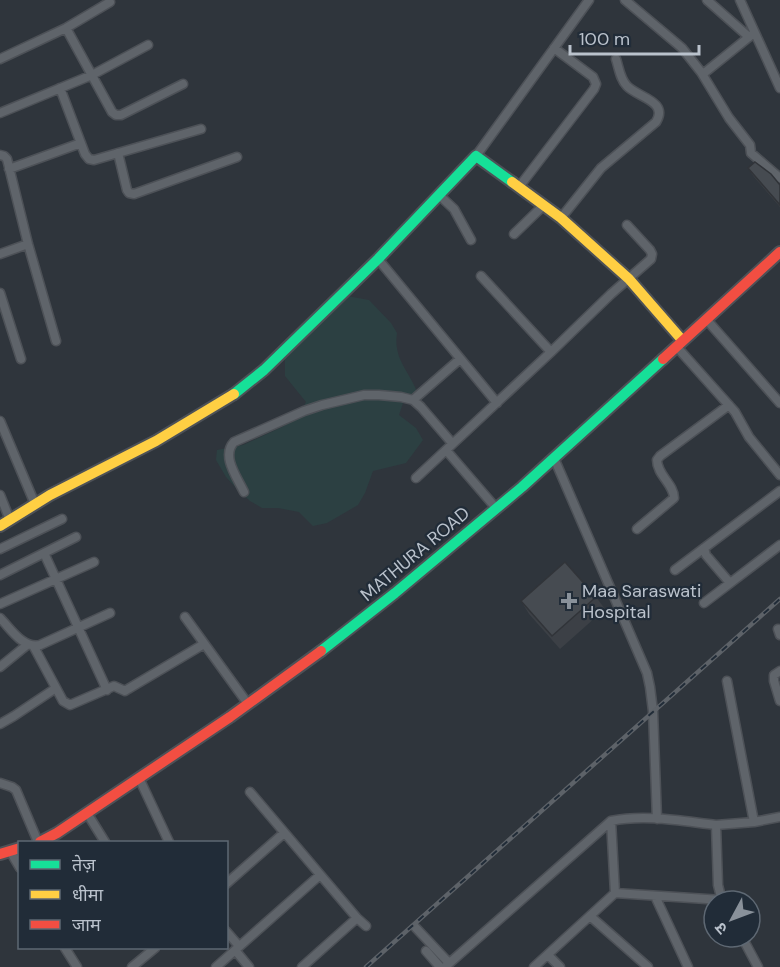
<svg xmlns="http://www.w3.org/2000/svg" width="780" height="967" font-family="'DM Sans','Noto Sans Devanagari',sans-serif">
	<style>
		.green { fill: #2c4042 }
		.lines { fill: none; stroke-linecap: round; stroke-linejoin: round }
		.street-casing { stroke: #4d5157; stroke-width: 11 }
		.fast-casing { stroke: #4d5157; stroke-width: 14 }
		.slow-casing { stroke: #4d5157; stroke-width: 14 }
		.jam-casing { stroke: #4d5157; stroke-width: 14 }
		.street { stroke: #5f646a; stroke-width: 8 }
		.fast { stroke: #16e098; stroke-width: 10 }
		.slow { stroke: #ffcf43; stroke-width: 10 }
		.jam { stroke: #f24e42; stroke-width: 10 }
		.rail-casing { stroke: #5d6268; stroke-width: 4.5 }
		.rail { stroke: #212c38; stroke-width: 2; stroke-dasharray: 7; stroke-linecap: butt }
		.wall { fill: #3c4046 }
		.building { fill: #464b51; stroke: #313439; stroke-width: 1.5 }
		.poi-dot { fill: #89919a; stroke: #212c38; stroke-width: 2 }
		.labels { text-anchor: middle; stroke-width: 4.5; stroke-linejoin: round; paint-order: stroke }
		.street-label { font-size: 18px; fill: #bac2cc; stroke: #212c38 }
		.poi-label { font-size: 18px; fill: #bac2cc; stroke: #212c38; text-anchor: start }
	</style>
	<rect width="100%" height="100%" fill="#2f353c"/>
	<path class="green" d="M 347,296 L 369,300 L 391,323 L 397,333 C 393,359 409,370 418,394 L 404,400 L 399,415 L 416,428 L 423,440 L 406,463 L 373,471 L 365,493 L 358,505 L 327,523 L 313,526 L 299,512 L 278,508 L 262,508 L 250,501 L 238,490 L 226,477 L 216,460 L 217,450 L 243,445 L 282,427 L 297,419 L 306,402 L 285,376 L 285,357 Z"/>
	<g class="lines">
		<defs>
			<path id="street" d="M 625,0 L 682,48 L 701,72 L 729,118 L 750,145 L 751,153 L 780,178
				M 707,0 L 749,37
				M 740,0 L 780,88
				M 66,28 L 112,112 L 116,115 L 121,115 L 183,84
				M 0,59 L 66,28 L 110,2
				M 703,74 L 754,33
				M 60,88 L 85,154 L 89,159 L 94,160 L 201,129
				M 0,113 L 92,75 L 148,45
				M 118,153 L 127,190 L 129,193 L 134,194 L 237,157
				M 0,155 L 4,156 L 7,159 L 28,244 L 56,341
				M 476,156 L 589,0
				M 9,169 L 81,143
				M 519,187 L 594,89 L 596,84 L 593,77 L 554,48
				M 439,195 L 454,209 L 471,240
				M 561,218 L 601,168 L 656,122 C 669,101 637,97 627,86 C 620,79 619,68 616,59
				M 514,234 L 544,205
				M 0,254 L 28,244
				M 378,259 L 497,403
				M 481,276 L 551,352
				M 0,293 L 21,359
				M 706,319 L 780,403
				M 676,346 L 735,412 L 749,437 L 780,475
				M 413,400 L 460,359
				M 0,421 L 35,504
				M 446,450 L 496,508
				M 554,458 L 647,673 L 650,687 L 653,711 L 657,819
				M 416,478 L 551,352 L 611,294 L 651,259 L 652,254 L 650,250 L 627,225
				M 244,492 C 237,477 221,456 234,442 L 304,411 L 322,405 L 364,395 L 379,395 L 401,397 L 413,400 L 421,407 L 452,443
				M 0,495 L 10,520
				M 637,529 L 674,498 C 674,484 657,475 657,460 L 660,456 L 729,405
				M 704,548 L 706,555 L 730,583
				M 0,549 L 62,519
				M 44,553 L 107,690
				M 675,570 L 780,491
				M 0,575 L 76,537
				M 704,603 L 780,545
				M 0,604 L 94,562
				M 185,617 L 248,704
				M 0,618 C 11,629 23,649 40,645 L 110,613
				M 778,629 L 780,635
				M 34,647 L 63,701 L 70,705 L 114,686 L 125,691 L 128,689 L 204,644
				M 0,667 L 27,645
				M 780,671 L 774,675 L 774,681 L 780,701
				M 727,681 L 754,822
				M 0,724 L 14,716 L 56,688
				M 139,778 L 169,842
				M 0,783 L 12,787 L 16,790 L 38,842
				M 250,792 L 357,918 L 366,926
				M 87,813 L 105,842
				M 716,825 L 754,822 L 780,817
				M 10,851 L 20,868
				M 226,884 L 284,833
				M 615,893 L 722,900
				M 655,896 L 688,967
				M 590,916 L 648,967
				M 416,928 L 449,963
				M 226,931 L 239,946
				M 742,937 L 758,967
				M 65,948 L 77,967
				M 235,950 L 249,967
				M 426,951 L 440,967
				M 548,955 L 560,967
				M 132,967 L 155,948
				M 216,967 L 320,875
				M 302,967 L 357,918
				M 445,967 L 611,821 C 645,814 681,821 716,825 L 718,885 L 722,901
				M 534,967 L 615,893 L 611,821"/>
			<path id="fast" d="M 234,394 L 264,370 L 378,259 L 476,156 L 512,182
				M 321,651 L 395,593 L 522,487 L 663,359"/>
			<path id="slow" d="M 512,182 L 561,218 L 629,279 L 682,340
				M 0,526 L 50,495 L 156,441 L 234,394"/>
			<path id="jam" d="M 663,359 L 780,252
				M 40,842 L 57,833 L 230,717 L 321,651
				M 0,854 L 20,848"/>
		</defs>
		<use href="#street" class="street-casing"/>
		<use href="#fast" class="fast-casing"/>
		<use href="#slow" class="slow-casing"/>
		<use href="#jam" class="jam-casing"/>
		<use href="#street" class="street"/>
		<use href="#fast" class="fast"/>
		<use href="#slow" class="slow"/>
		<use href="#jam" class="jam"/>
		<defs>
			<path id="rail" d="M 366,967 L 780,599"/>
		</defs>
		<use href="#rail" class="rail-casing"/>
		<use href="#rail" class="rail"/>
	</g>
	<path class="wall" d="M 748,168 L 780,185 L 780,207 L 754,177 Z
		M 596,597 L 605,609 L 560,649 L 529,614 L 521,601 Z"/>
	<path class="building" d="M 755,162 L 771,174 L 780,185 L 780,205 L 748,168 Z
		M 565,562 L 596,597 L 552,636 L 521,601 Z"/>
	<path class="poi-dot" d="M566 592h6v6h6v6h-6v6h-6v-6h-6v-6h6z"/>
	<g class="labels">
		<g class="street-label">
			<text transform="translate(415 554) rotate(-40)" y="6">MATHURA ROAD</text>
		</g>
		<g class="poi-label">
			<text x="582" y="597">Maa Saraswati<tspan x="582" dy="21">Hospital</tspan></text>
		</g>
	</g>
	<rect x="18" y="841" width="210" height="108" fill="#212c38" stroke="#5e6873" stroke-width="1.5"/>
	<rect x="30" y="860" width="30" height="9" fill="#16e098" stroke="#5e6873" stroke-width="1.5"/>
	<text x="72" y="871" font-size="18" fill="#bac2cc">तेज़</text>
	<rect x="30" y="890" width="30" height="9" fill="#ffcf43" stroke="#5e6873" stroke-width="1.5"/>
	<text x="72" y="901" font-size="18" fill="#bac2cc">धीमा</text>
	<rect x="30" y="920" width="30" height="9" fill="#f24e42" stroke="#5e6873" stroke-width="1.5"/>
	<text x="72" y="931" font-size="18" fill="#bac2cc">जाम</text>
	<g transform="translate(732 919) rotate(229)"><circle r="28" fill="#212c38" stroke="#5e6873" stroke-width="1.5"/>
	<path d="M0-4.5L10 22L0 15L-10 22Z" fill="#89919a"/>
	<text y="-9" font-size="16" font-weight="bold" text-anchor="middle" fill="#bac2cc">उ</text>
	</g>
	<path d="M570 45v9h129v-9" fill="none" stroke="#bac2cc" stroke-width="3"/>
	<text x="579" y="45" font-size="18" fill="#bac2cc" stroke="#212c38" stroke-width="4.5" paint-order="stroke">100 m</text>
</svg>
